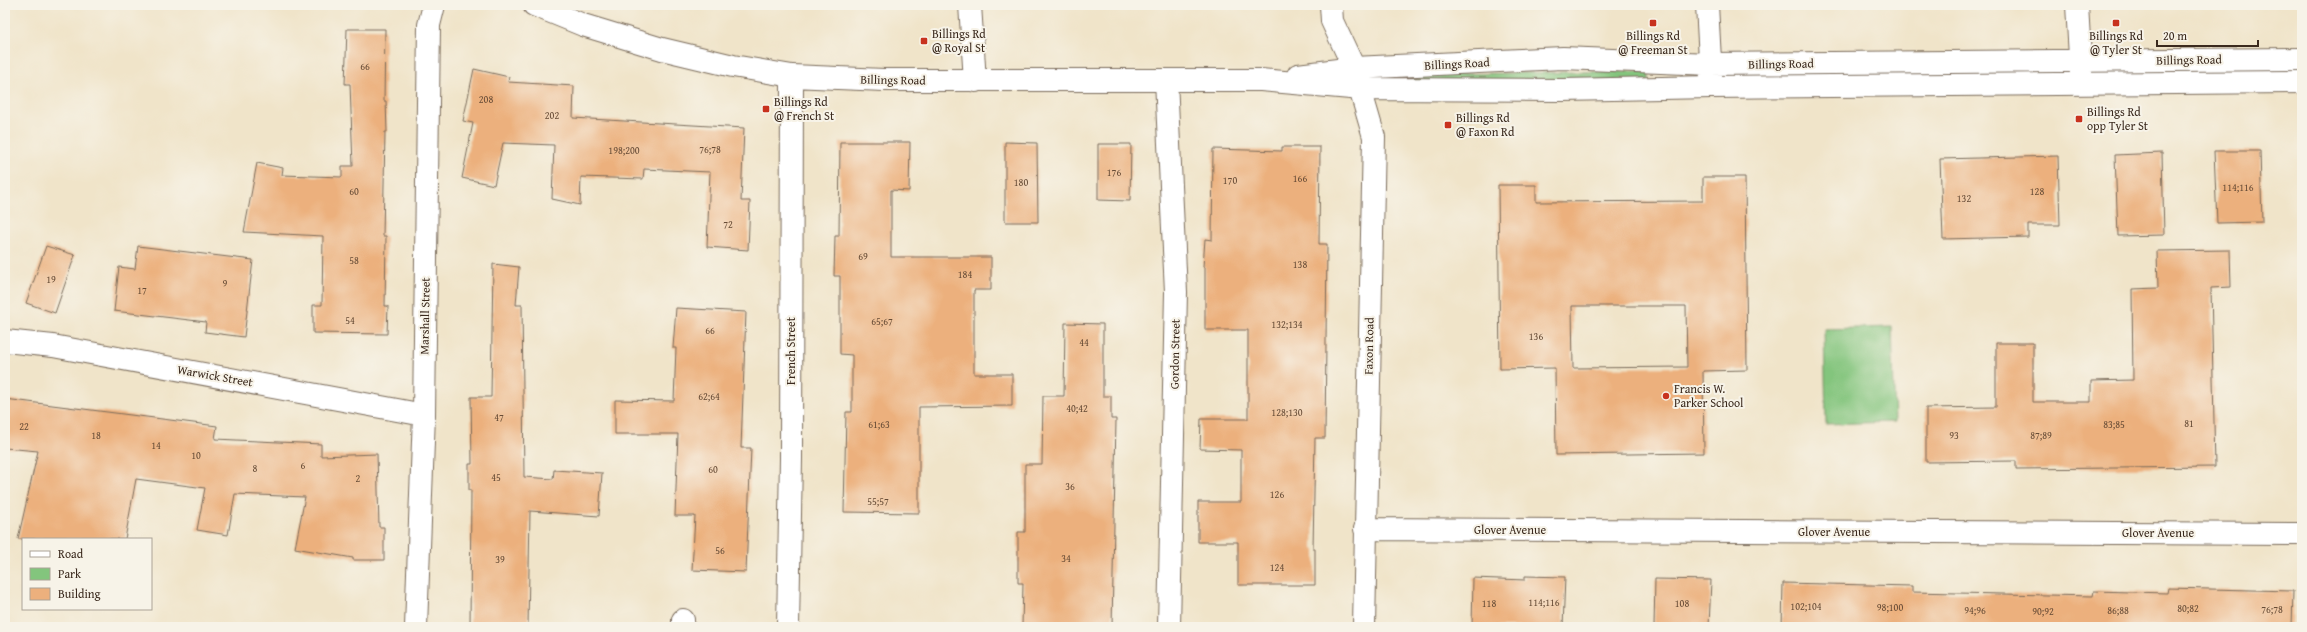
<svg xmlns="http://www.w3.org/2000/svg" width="2307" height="632" font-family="'Gentium Book Plus',serif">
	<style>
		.green { fill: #83c57d; stroke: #5f784e }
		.building { fill: #ecb07d; fill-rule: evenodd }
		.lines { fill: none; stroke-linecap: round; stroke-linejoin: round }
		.minor-casing { stroke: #7a6b5a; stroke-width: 24 }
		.minor { stroke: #fff; stroke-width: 22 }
		.poi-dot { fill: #c8321e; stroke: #f7f3e8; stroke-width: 1.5 }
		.labels { text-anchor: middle; stroke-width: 4; stroke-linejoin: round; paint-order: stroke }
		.number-label { font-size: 10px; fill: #674c36 }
		.poi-label { font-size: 12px; fill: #3b2a1e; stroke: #f7f3e8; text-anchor: start }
		.street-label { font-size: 12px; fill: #3b2a1e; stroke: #f7f3e8 }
	</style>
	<rect width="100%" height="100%" fill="#f7f3e8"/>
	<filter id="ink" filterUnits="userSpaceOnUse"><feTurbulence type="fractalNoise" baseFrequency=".025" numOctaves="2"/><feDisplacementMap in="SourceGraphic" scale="8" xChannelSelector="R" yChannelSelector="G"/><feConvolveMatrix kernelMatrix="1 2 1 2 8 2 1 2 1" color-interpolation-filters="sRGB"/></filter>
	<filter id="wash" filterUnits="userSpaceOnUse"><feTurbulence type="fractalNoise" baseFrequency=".012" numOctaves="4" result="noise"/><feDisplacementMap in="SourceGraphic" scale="16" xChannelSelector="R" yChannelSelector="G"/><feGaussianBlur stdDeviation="0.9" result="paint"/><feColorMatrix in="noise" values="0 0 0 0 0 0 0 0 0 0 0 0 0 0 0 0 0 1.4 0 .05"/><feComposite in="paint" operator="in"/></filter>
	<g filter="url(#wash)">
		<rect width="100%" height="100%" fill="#f0e4c9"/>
		<path class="green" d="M 1649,71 L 1649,81 L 1395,83 L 1390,75 Z
			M 1892,327 L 1895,422 L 1826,424 L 1824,329 Z"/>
		<g id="blocks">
			<path class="building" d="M 347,29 L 385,29 L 384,101 L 386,101 L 387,132 L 385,132 L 383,236 L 386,236 L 385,306 L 388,306 L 387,334 L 313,333 L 313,305 L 322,305 L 323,236 L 244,232 L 257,163 L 283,168 L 282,175 L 342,177 L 342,166 L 353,166 L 350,84 L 345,84 Z
				M 474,69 L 509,77 L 508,82 L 574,86 L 573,118 L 744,128 L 741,201 L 750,201 L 748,250 L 707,247 L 710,172 L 644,169 L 643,179 L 581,177 L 580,205 L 552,199 L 554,145 L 503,143 L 494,185 L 462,178 L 473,123 L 463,121 Z
				M 840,142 L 910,142 L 909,191 L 891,190 L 891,257 L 991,257 L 991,290 L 974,290 L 974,374 L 1012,374 L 1012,406 L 919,407 L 919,513 L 844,512 L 846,412 L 852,412 L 852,355 L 840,354 L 840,276 L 834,276 L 835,236 L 839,236 Z
				M 1005,142 L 1037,143 L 1038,222 L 1005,222 Z
				M 1098,144 L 1131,144 L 1130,201 L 1098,200 Z
				M 1282,147 L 1320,147 L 1319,244 L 1327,244 L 1325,438 L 1315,438 L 1313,549 L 1315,549 L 1315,585 L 1238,585 L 1238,542 L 1198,542 L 1198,502 L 1241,502 L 1241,450 L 1200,449 L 1201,419 L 1248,419 L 1248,330 L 1205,330 L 1205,267 L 1203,267 L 1205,239 L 1212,240 L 1213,149 L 1282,151 Z
				M 2214,151 L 2260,151 L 2262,222 L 2217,223 Z
				M 2162,153 L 2164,235 L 2118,236 L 2115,155 Z
				M 2058,156 L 2060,225 L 2028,225 L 2028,237 L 1943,239 L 1940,159 Z
				M 1703,177 L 1745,177 L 1747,370 L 1703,371 L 1704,453 L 1556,455 L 1555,368 L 1500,369 L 1498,185 L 1536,185 L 1536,202 L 1703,201 ZM 1572,306 L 1686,306 L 1687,367 L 1573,368 Z
				M 46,246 L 75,255 L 55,313 L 26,303 Z
				M 138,246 L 253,260 L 244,337 L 205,332 L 206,322 L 114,311 L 119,267 L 135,269 Z
				M 2230,250 L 2231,287 L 2211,288 L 2215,467 L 2016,469 L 2016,461 L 1926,462 L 1926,408 L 1996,407 L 1996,343 L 2033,343 L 2033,402 L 2091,402 L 2091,381 L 2133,380 L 2132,289 L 2158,288 L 2157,251 Z
				M 493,264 L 519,267 L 516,305 L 522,305 L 524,477 L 553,479 L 554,470 L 602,473 L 599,516 L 530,511 L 528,627 L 470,627 L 471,490 L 469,490 L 469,464 L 472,464 L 471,397 L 491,397 Z
				M 676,308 L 746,312 L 741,448 L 751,448 L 746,572 L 692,570 L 695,516 L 675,516 L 678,434 L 615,434 L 615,400 L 674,401 L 676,348 L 673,348 Z
				M 1065,323 L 1103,324 L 1103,396 L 1111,396 L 1111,419 L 1116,419 L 1112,627 L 1022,627 L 1023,583 L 1018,583 L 1018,532 L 1025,532 L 1025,464 L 1042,464 L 1043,396 L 1064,396 Z
				M 5,399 L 217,426 L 215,439 L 321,444 L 321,456 L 377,454 L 379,527 L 384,527 L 384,560 L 353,560 L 353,558 L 295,548 L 305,497 L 235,494 L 228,535 L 197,530 L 205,488 L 136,479 L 125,539 L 18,539 L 38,451 L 5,448 Z
				M 1525,576 L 1565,577 L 1563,627 L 1472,627 L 1473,578 L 1525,580 Z
				M 1655,579 L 1711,580 L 1709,627 L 1654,627 Z
				M 1783,583 L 1912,586 L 1912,592 L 2093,596 L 2094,591 L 2167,593 L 2168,588 L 2293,591 L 2292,627 L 1782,627 Z"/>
		</g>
	</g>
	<g filter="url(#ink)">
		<use href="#blocks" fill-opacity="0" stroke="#7a6b5a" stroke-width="1"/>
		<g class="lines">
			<defs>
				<path id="minor" d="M 534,5 L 583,25 L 662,49 L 733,66 L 792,76 L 884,80 L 1261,80 L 1362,89 L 1563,90 L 1711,87 L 2302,82
					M 970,5 L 975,81
					M 1331,5 L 1332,21 L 1354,68 L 1374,137 L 1364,627
					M 1707,5 L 1711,78
					M 2077,5 L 2081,74
					M 1298,75 L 1354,68 L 1563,58 L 1710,64 L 2302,59
					M 1166,80 L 1176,292 L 1169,627
					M 5,341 L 53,346 L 424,415
					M 1365,529 L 2302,534
					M 683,620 L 683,627
					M 416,627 L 424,415 L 429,25 L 434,5
					M 788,627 L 791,458 L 792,76"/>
			</defs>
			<use href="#minor" class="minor-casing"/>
			<use href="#minor" class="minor"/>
		</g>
	</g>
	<g class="poi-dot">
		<rect x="1649" y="19" width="8" height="8" rx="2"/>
		<rect x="2112" y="19" width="8" height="8" rx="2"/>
		<rect x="920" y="37" width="8" height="8" rx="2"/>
		<rect x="762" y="105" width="8" height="8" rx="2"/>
		<rect x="2075" y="115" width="8" height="8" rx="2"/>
		<rect x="1444" y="121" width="8" height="8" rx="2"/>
		<circle cx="1666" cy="396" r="4"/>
	</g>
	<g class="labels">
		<g class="number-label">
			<text x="365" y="70">66</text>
			<text x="486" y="103">208</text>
			<text x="552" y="119">202</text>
			<text x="710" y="153">76;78</text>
			<text x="624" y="154">198;200</text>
			<text x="1114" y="176">176</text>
			<text x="1300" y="182">166</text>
			<text x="1230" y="184">170</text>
			<text x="1021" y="186">180</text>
			<text x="2238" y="191">114;116</text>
			<text x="354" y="195">60</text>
			<text x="2037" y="195">128</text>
			<text x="1964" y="202">132</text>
			<text x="728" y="228">72</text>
			<text x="863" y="260">69</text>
			<text x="354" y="264">58</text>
			<text x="1300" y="268">138</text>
			<text x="965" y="278">184</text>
			<text x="51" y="283">19</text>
			<text x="225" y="287">9</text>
			<text x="142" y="294">17</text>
			<text x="350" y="324">54</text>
			<text x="882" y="325">65;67</text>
			<text x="1287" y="328">132;134</text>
			<text x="710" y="334">66</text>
			<text x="1536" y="340">136</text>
			<text x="1084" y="346">44</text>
			<text x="709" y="400">62;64</text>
			<text x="1077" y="412">40;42</text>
			<text x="1287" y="416">128;130</text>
			<text x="499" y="421">47</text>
			<text x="2189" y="427">81</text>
			<text x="879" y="428">61;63</text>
			<text x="2114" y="428">83;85</text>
			<text x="24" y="430">22</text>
			<text x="96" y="439">18</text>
			<text x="1954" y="439">93</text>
			<text x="2041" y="439">87;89</text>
			<text x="156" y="449">14</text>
			<text x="196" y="459">10</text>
			<text x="303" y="469">6</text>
			<text x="255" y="472">8</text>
			<text x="713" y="473">60</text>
			<text x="496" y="481">45</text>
			<text x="358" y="482">2</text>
			<text x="1070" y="490">36</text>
			<text x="1277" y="498">126</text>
			<text x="878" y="505">55;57</text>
			<text x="720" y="554">56</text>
			<text x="1066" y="562">34</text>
			<text x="500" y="563">39</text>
			<text x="1277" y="571">124</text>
			<text x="1544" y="606">114;116</text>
			<text x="1489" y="607">118</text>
			<text x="1682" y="607">108</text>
			<text x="1806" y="610">102;104</text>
			<text x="1890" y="611">98;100</text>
			<text x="2188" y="612">80;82</text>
			<text x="2272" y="613">76;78</text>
			<text x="1975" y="614">94;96</text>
			<text x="2118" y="614">86;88</text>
			<text x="2043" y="615">90;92</text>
		</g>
		<g class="poi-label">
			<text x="932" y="38">Billings Rd<tspan x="932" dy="14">@ Royal St</tspan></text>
			<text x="1653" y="40" text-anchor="middle">Billings Rd<tspan x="1653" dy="14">@ Freeman St</tspan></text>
			<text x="2116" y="40" text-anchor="middle">Billings Rd<tspan x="2116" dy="14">@ Tyler St</tspan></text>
			<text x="774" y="106">Billings Rd<tspan x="774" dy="14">@ French St</tspan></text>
			<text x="2087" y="116">Billings Rd<tspan x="2087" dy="14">opp Tyler St</tspan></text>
			<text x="1456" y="122">Billings Rd<tspan x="1456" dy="14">@ Faxon Rd</tspan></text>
			<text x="1674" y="393">Francis W.<tspan x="1674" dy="14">Parker School</tspan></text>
		</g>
		<g class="street-label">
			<text transform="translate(2189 60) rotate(-1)" y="4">Billings Road</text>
			<text transform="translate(1457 64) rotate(-3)" y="4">Billings Road</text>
			<text transform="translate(1781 64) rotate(-1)" y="4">Billings Road</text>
			<text transform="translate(893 80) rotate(1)" y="4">Billings Road</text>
			<text transform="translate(425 316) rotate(-89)" y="4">Marshall Street</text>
			<text transform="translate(1369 346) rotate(-89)" y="4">Faxon Road</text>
			<text transform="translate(791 351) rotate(-90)" y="4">French Street</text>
			<text transform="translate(1175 354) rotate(-89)" y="4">Gordon Street</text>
			<text transform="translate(215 376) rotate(10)" y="4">Warwick Street</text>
			<text x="1510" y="534">Glover Avenue</text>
			<text x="1834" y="536">Glover Avenue</text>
			<text x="2158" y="537">Glover Avenue</text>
		</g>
	</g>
	<rect width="2307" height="632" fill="none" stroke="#f7f3e8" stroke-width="20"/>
	<rect x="22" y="538" width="130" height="72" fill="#f7f3e8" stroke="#aca397"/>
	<rect x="30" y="551" width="20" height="6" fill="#ffffff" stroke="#aca397"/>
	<text x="58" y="558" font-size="12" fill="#3b2a1e">Road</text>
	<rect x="30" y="568" width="20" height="12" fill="#83c57d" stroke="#aca397"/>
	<text x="58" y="578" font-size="12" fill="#3b2a1e">Park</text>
	<rect x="30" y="588" width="20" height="12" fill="#ecb07d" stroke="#aca397"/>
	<text x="58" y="598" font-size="12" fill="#3b2a1e">Building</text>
	<path d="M2157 40v6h101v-6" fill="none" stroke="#3b2a1e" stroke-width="2"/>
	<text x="2163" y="40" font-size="12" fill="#3b2a1e" stroke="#f7f3e8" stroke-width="3" paint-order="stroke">20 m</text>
</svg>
